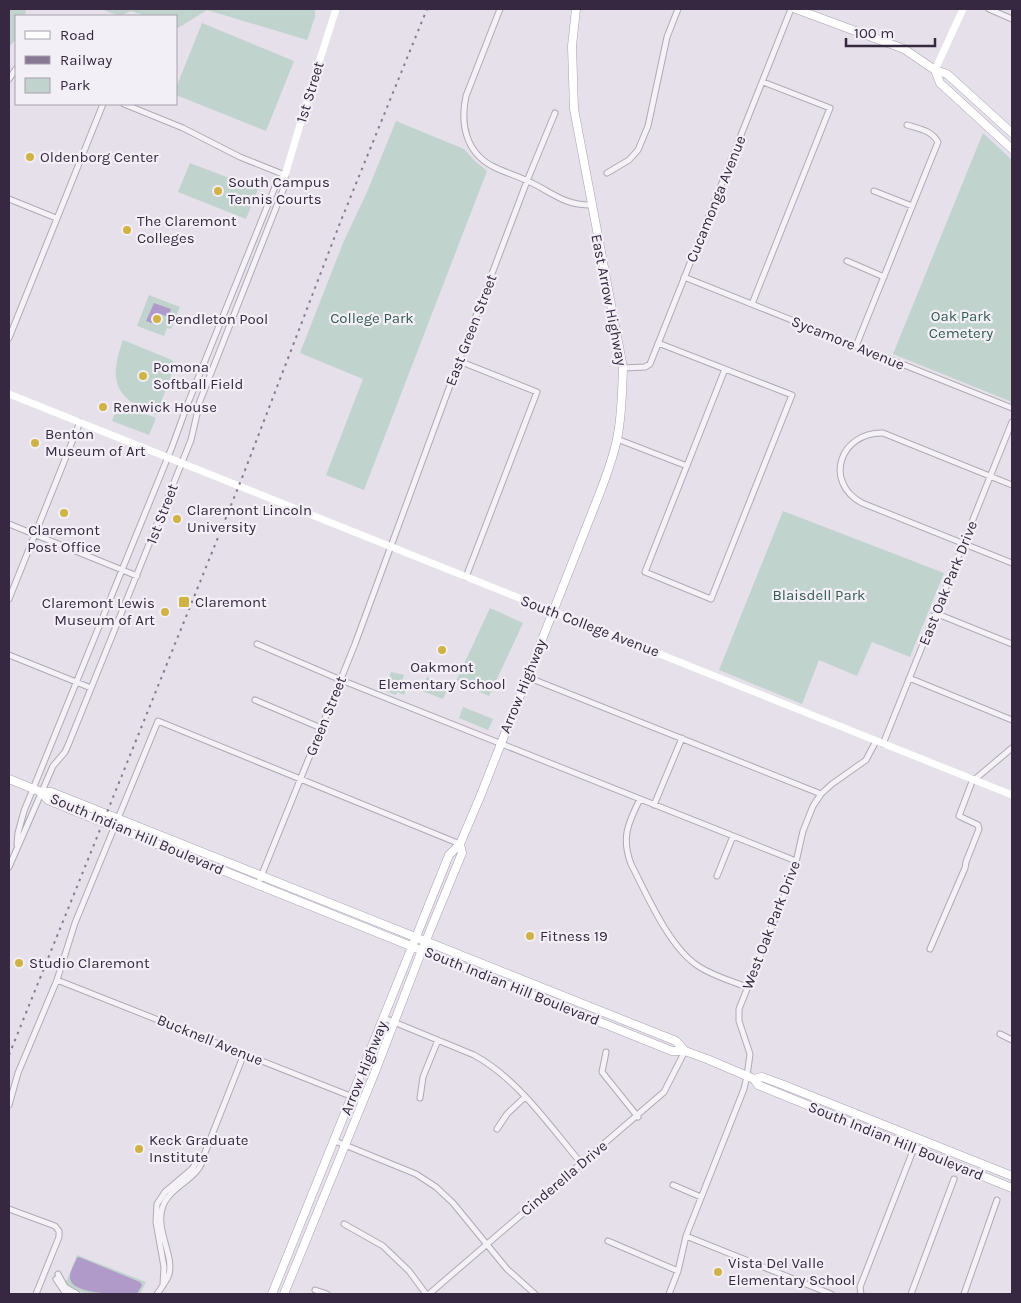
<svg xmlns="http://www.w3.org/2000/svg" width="1021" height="1303" font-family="Karla,sans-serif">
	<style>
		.green { fill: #c1d3cd }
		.water { fill: #b09ac9 }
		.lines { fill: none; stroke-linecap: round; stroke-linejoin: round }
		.street-casing { stroke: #b0a9b6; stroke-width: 7 }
		.primary-casing { stroke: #ab9fb5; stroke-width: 9 }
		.street { stroke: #f5f2f7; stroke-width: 5 }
		.secondary { stroke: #fff; stroke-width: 7 }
		.primary { stroke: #fff; stroke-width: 8 }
		.rail { stroke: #887993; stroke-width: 2; stroke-dasharray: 2.5 5; stroke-linecap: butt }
		.poi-dot { fill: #cfb344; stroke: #f3eff6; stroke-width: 2 }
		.labels { text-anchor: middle; stroke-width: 4.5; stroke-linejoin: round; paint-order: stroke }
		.street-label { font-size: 15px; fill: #362840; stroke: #f3eff6 }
		.poi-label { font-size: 15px; fill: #362840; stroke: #f3eff6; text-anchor: start }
		.park-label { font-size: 15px; fill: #355c53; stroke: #f3eff6 }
	</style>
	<rect width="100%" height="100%" fill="#e5e0e9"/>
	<path class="green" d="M 9,9 L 26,9 L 25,16 L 16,16 L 16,39 L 11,45 L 9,45 Z
		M 101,9 L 315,9 L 315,17 L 307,40 L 207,10 L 178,28 L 176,27 L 176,16 L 146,16 L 131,11 L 120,16 Z
		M 202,23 L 294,61 L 266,131 L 176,95 L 176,88 Z
		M 396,121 L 464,149 L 475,161 L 487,171 L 364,490 L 326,475 L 363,379 L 300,353 L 343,243 L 367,192 Z
		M 983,133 L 1012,160 L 1012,402 L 893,354 Z
		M 190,163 L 258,189 L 246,219 L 178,192 Z
		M 149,295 L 180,307 L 171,329 L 167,328 L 164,336 L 137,326 Z
		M 123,340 L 172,360 L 175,366 L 156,415 C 115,398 108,382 123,340 Z
		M 119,403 L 156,418 L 149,435 L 112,421 Z
		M 783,511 L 944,573 L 910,657 L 872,642 L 857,676 L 819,660 L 802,704 L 719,670 Z
		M 490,608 L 523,623 L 489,696 L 456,681 Z
		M 391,672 L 404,675 L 401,684 L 404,686 L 403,688 L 406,690 L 404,695 L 397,692 L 396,695 L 385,691 Z
		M 427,677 L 449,686 L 443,699 L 422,691 Z
		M 463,707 L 493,719 L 488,730 L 459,718 Z
		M 77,1255 L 146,1282 L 140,1294 C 118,1294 80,1300 64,1282 L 67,1280 Z"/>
	<path class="water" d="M 154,303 L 171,309 L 168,317 L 161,314 L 157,325 L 146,321 Z
		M 79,1257 L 140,1282 L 142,1285 L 137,1294 C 125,1294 69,1296 70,1277 C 70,1271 75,1263 77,1258 Z"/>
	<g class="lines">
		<defs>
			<path id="street" d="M 500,9 L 466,96 C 460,124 466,152 492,166 C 506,173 521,177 534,184 C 555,195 566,205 591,205
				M 989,9 L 1012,19
				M 9,79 L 16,69
				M 124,104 L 183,128 L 240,157 L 285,175
				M 607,173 L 629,160 L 638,150 L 648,126 L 667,37 L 678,9
				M 874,191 L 912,206
				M 9,199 L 56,218
				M 847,261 L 884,277
				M 684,277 L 1012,408
				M 752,304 L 830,108 L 763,82
				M 9,338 L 103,104
				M 658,343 L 792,395 L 711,599 L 645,572 L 725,369
				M 856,346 L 938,142 C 931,130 920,129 907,125
				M 459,361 L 537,392 L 466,577
				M 623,368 L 645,367 L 650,364 L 791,9
				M 617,439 L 687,466
				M 1012,485 L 883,433 C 840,432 823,482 862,503 L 1012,563
				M 9,524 L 137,576
				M 9,599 L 80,422
				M 935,613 L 1012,644
				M 257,644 L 341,680 L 796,861
				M 9,655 L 91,688
				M 527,677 L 821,794
				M 909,678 L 1012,720
				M 255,700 L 321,728
				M 883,744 L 1012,422
				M 974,780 L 1012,748
				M 640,799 C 628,823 621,838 631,864 C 647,895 669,947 698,966 C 713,976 731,981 747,987
				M 654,805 L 682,738
				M 17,844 L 18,833 L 24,811 L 172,447 L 188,403 L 277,182 L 285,175
				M 9,867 L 53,766 L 65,752 L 69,743 L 191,440 L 200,401 L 285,185 L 285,175
				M 717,876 L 733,836
				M 258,884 L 355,644 L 459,361 L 527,181 L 555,113
				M 930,949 L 965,868 L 966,862 L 979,829 L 978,825 L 959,816 L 973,779
				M 57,980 L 363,1101
				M 384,1018 L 474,1055 C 518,1079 549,1125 581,1163
				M 1000,1034 L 1012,1040
				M 606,1052 L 602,1072 L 638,1117
				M 420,1098 L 423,1077 L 438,1040
				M 9,1105 L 18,1073 L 57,980 L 75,923 L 158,721 L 460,844
				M 497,1129 L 507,1114 L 525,1097
				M 335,1141 L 416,1174 L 436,1187 L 453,1203 L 507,1269 L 535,1294
				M 673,1185 L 701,1197
				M 9,1209 L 55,1226 L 59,1231 L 59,1237 L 36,1294
				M 344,1224 L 383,1246 L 409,1271 L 426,1294
				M 686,1236 L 831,1294
				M 608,1241 L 678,1271
				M 58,1274 L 65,1287 L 77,1294
				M 56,1279 L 64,1291 L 74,1293
				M 163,1284 L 164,1267 L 156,1222 L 157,1204 L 165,1192 L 192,1169 L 199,1158 L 204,1155
				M 315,1290 L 327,1294
				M 157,1294 C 161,1288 167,1281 169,1274 C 174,1256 156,1231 162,1209 C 168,1185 201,1180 204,1155 L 244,1054
				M 429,1294 L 664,1092 L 685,1051
				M 669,1294 L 678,1271 L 686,1236 L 744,1089 L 747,1076 L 750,1054 L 739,1021 L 739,1009 L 794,871 L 803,831 L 813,806 L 821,794 L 832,784 L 866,760 L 876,741
				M 861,1294 L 860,1287 L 914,1148
				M 911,1294 L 954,1179
				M 964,1294 L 997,1200"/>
			<path id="primary" d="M 796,9 L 904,49 L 935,70 L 947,74 L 1012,133
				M 935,70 L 940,83 L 1012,149
				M 9,779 L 41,792 L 51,792 L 676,1041 L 685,1051
				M 41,792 L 48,800 L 97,820 L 672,1051 L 685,1051 L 707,1059 L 747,1076 L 754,1079 L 758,1085 L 1012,1188
				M 754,1079 L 762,1077 L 781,1084 L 1012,1176
				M 272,1294 L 449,855 L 460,844 L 480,797 L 599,495 C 606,477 613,458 617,439 C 622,416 622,392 623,368 L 574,109 L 572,46 L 576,9
				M 284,1294 L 375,1072 L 422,950 L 462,853 L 460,844"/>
		</defs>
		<use href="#street" class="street-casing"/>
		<use href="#primary" class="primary-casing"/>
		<use href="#street" class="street"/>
		<path class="secondary" d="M 935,70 L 963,9
			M 285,175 L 314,78 L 336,9
			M 9,394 L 1012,795"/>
		<use href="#primary" class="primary"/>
		<path class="rail" d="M 9,1055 L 242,478 L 340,223 L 427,9"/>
	</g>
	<g class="poi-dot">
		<circle cx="30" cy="157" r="5"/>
		<circle cx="218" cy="191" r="5"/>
		<circle cx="127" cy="230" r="5"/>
		<circle cx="157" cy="319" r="5"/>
		<circle cx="143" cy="376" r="5"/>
		<circle cx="103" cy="407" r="5"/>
		<circle cx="35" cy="443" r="5"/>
		<circle cx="64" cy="513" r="5"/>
		<circle cx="177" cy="519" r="5"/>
		<rect x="178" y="596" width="12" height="12" rx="2.5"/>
		<circle cx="165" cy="612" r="5"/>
		<circle cx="442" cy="650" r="5"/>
		<circle cx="530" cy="936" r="5"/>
		<circle cx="19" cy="963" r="5"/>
		<circle cx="139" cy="1149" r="5"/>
		<circle cx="718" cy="1272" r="5"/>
	</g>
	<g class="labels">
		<g class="street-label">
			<text transform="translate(310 92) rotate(-73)" y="5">1st Street</text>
			<text transform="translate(716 199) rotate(-68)" y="5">Cucamonga Avenue</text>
			<text transform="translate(609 300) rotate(79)" y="5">East Arrow Highway</text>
			<text transform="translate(471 330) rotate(-69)" y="5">East Green Street</text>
			<text transform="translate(848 343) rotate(22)" y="5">Sycamore Avenue</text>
			<text transform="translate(162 514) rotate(-69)" y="5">1st Street</text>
			<text transform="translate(948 583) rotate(-68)" y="5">East Oak Park Drive</text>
			<text transform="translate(590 626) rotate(21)" y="5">South College Avenue</text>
			<text transform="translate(523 686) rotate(-68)" y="5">Arrow Highway</text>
			<text transform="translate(326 716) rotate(-68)" y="5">Green Street</text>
			<text transform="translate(137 834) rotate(23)" y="5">South Indian Hill Boulevard</text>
			<text transform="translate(771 925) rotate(-69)" y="5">West Oak Park Drive</text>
			<text transform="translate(512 986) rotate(22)" y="5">South Indian Hill Boulevard</text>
			<text transform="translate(210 1040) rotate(22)" y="5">Bucknell Avenue</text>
			<text transform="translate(364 1068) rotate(-68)" y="5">Arrow Highway</text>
			<text transform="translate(896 1141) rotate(22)" y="5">South Indian Hill Boulevard</text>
			<text transform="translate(564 1178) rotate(-40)" y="5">Cinderella Drive</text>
		</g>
		<g class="poi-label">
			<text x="40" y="162">Oldenborg Center</text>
			<text x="228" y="187">South Campus<tspan x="228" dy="17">Tennis Courts</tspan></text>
			<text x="137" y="226">The Claremont<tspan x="137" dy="17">Colleges</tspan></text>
			<text x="167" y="324">Pendleton Pool</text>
			<text x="153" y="372">Pomona<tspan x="153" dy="17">Softball Field</tspan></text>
			<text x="113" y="412">Renwick House</text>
			<text x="45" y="439">Benton<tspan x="45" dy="17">Museum of Art</tspan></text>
			<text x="187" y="515">Claremont Lincoln<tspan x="187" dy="17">University</tspan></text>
			<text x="64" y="535" text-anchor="middle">Claremont<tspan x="64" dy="17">Post Office</tspan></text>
			<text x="195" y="607">Claremont</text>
			<text x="155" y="608" text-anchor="end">Claremont Lewis<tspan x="155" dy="17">Museum of Art</tspan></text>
			<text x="442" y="672" text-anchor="middle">Oakmont<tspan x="442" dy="17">Elementary School</tspan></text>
			<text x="540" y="941">Fitness 19</text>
			<text x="29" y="968">Studio Claremont</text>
			<text x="149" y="1145">Keck Graduate<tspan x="149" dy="17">Institute</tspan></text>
			<text x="728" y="1268">Vista Del Valle<tspan x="728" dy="17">Elementary School</tspan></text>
		</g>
		<g class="park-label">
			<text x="961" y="321">Oak Park<tspan x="961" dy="17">Cemetery</tspan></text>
			<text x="372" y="323">College Park</text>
			<text x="819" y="600">Blaisdell Park</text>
		</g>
	</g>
	<rect width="1021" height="1303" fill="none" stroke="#362840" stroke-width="20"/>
	<rect x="15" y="15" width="162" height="90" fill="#f3eff6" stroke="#a79fad"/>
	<rect x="25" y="31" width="25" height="8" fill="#ffffff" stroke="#a79fad"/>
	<text x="60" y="40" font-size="15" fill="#362840">Road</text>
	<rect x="25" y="56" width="25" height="8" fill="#887993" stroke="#a79fad"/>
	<text x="60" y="65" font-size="15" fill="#362840">Railway</text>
	<rect x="25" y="78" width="25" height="15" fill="#c1d3cd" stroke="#a79fad"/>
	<text x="60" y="90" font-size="15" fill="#362840">Park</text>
	<path d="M846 38v8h89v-8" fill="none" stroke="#362840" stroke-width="2.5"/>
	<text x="854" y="38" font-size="15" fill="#362840" stroke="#f3eff6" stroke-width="4" paint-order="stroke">100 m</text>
</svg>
